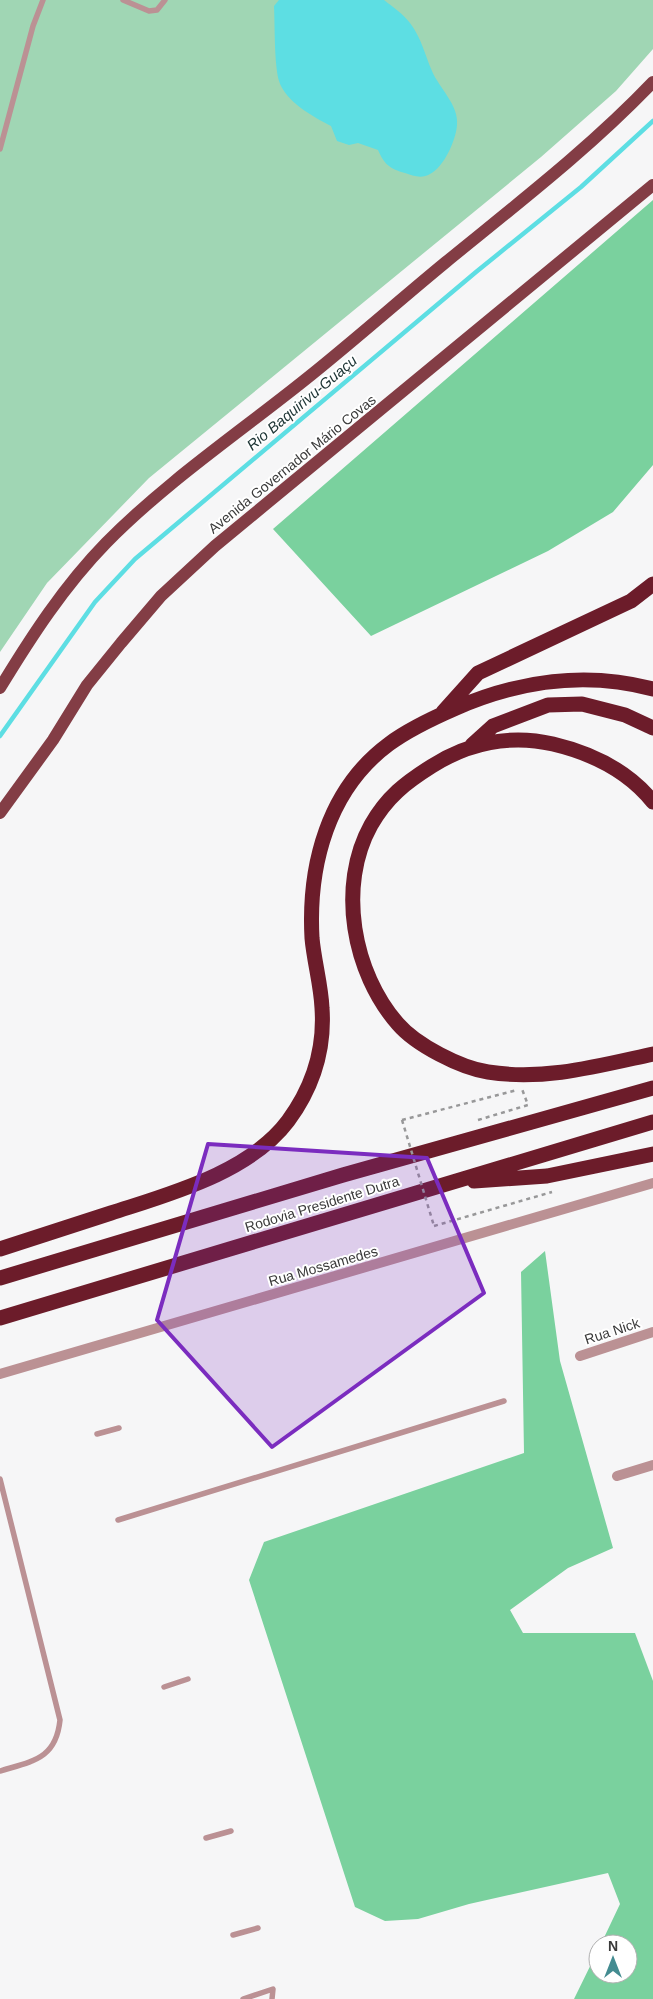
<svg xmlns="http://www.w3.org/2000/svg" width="653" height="1999" font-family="Helvetica,sans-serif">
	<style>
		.green { fill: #a0d6b4 }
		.forest { fill: #7ad19e }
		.water { fill: #5ddee3 }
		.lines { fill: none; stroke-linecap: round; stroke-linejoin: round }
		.stream { stroke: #5ddee3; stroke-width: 4.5 }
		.path { stroke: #989899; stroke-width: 2.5; stroke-dasharray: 4 4; stroke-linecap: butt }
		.service { stroke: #bb9194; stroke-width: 5.5 }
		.minor { stroke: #bb9194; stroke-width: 10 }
		.primary { stroke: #833d45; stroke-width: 12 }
		.motorway { stroke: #6c1c2a; stroke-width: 15 }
		.path-bridge { stroke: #989899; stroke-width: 2.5; stroke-dasharray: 4 4; stroke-linecap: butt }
		.marked { fill: #7b2cbf; fill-opacity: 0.2; stroke: #7b2cbf; stroke-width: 4; stroke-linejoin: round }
		.labels { text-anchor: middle; stroke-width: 4; stroke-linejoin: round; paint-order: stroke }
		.street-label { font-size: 14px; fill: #3a3a3a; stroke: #fff }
		.water-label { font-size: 15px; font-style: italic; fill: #203737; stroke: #fff }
	</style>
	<rect width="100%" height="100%" fill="#f6f6f7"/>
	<path class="green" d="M 0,0 L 653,0 L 653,49 L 616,91 L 541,157 L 149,478 L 47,583 L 0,652 Z"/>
	<path class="forest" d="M 653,200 L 653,465 L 613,512 L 548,551 L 371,636 L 273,529 Z
		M 545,1251 L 560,1361 L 613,1548 L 568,1568 L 510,1610 L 523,1633 L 635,1633 L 653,1681 L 653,1999 L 574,1999 L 598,1950 L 598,1974 L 628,1974 L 628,1944 L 601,1944 L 620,1904 L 608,1873 L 469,1904 L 418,1919 L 385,1921 L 355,1907 L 249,1580 L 264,1542 L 524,1453 L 521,1272 Z"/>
	<path class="water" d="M 279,0 L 384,0 C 393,7 403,14 410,23 C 421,37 425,55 432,71 C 439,88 459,105 457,125 C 456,140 444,167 430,174 C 422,179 413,176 405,173 C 390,169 384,164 378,150 L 358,143 L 349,145 L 337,141 L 331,126 C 313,117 285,101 279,81 C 274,63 275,25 274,6 Z"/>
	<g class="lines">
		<path class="stream" d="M 0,736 L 95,602 L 135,559 L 476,272 L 581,187 L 653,121"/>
		<path class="path" d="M 402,1120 L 517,1090
			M 478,1120 L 528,1105 L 522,1089
			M 434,1226 L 552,1192"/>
		<path class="service" d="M 123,0 L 149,11 L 157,10 L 165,0
			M 0,149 L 33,26 L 43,0
			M 97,1434 L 119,1428
			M 0,1479 L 60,1720 C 56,1759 33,1761 0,1771
			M 118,1520 L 504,1401
			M 164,1687 L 188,1679
			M 206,1838 L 231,1831
			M 233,1935 L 258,1928
			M 243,1999 L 273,1989 L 272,1999"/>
		<path class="minor" d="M 580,1356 L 653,1332
			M 0,1374 L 653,1183
			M 617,1476 L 653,1465"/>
		<path class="primary" d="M 0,688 C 31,637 64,586 106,543 C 168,480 243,430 311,375 C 357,338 401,299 446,262 C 517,204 590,148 653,82
			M 0,813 L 53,740 L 87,685 L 121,643 L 161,596 L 215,546 L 653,185"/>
		<path class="motorway" d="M 443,712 L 478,673 L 631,601 L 653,584
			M 472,745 L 493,726 L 548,705 L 582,704 L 625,715 L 653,728
			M 653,802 C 628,771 591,753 553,744 C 510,734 468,743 432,766 C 405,783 387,797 371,825 C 337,886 353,973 398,1024 C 416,1045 461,1068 488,1072 C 544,1081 598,1066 653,1054
			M 474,1181 L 547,1176 L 653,1154
			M 0,1249 C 37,1237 74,1225 111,1213 C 169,1194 249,1173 288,1121 C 313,1087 325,1051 322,1008 C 321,985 314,961 312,938 C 308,865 328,789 389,744 C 409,729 433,718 456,708 C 518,681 586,671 653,689
			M 0,1278 L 343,1175 L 653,1088
			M 0,1318 L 653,1122"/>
		<path class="path-bridge" d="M 402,1120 L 434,1226"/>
	</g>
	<path class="marked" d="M 208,1144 L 427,1158 L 484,1293 L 272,1447 L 157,1320 Z"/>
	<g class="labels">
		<g class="street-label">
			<text transform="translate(292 464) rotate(-39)" y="5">Avenida Governador Mário Covas</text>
			<text transform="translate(322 1204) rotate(-17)" y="5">Rodovia Presidente Dutra</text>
			<text transform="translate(323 1266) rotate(-16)" y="5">Rua Mossamedes</text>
			<text transform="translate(612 1331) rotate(-18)" y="5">Rua Nick</text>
		</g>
		<g class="water-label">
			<text transform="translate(302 403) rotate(-40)" y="5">Rio Baquirivu-Guaçu</text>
		</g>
	</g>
	<g transform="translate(613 1959)"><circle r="24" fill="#ffffff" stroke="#b0b0b0"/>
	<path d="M0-4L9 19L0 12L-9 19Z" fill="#448c91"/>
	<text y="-8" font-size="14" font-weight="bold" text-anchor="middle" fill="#3a3a3a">N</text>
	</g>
</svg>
